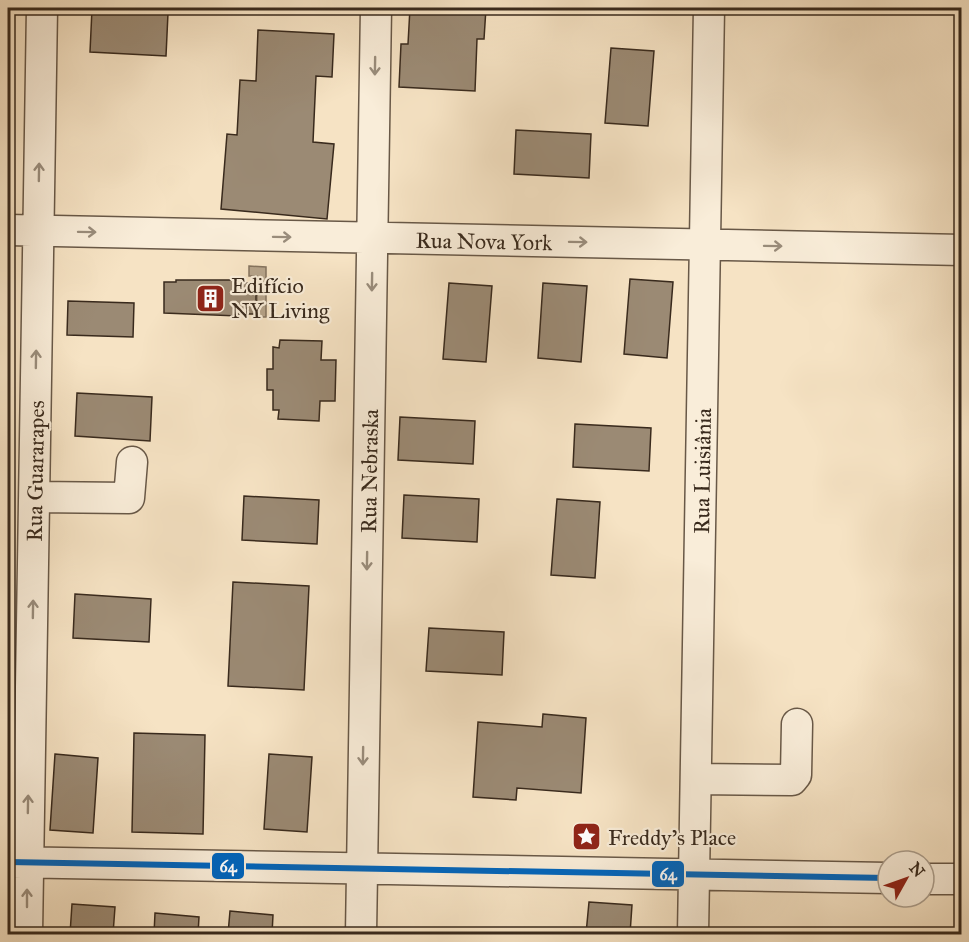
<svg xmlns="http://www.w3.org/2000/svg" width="969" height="942" font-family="'IM FELL Great Primer',serif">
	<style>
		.water { fill: #b6a48b; stroke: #84735f; stroke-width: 1.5 }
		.building { fill: #9b8a74; stroke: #392a1d; stroke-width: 1.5 }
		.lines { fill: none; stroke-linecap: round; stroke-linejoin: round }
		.minor-casing { stroke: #685847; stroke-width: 33 }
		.minor { stroke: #f9edd9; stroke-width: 30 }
		.bus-1-casing { stroke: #f9edd9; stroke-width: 10 }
		.bus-1 { stroke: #0065bd; stroke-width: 6 }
		.oneway { stroke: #998c7b }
		.labels { text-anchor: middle; stroke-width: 4.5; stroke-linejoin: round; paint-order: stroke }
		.street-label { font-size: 22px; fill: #392a1d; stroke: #f9edd9 }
		.poi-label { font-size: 22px; fill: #392a1d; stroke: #f9edd9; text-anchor: start }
		.line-badge { stroke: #f9edd9; stroke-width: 2 }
		.badge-label { font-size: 16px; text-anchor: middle; font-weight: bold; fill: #fff }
	</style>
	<rect width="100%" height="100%" fill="#f6e3c4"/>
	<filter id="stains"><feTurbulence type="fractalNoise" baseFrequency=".00333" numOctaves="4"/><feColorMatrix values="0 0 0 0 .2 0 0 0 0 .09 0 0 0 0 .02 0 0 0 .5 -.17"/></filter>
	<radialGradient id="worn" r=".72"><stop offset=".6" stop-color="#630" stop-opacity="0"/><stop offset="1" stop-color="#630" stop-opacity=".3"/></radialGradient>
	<path class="water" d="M 249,266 L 266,267 L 266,317 L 257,317 L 257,276 L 249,276 Z"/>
	<path class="building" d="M 410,8 L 486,8 L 484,39 L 477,39 L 475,91 L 399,87 L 401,44 L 408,44 Z
		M 92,9 L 168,13 L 166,56 L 90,52 Z
		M 258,30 L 334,34 L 332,77 L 316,76 L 313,142 L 334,144 L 327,219 L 221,209 L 227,134 L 237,135 L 240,80 L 256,81 Z
		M 611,48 L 654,51 L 648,126 L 605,123 Z
		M 516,130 L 591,134 L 589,178 L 514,174 Z
		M 630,279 L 673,282 L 667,358 L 624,354 Z
		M 176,280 L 245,280 L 245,283 L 256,283 L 256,314 L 237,314 L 238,316 L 164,313 L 164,282 L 176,282 Z
		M 449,283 L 492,286 L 486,362 L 443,359 Z
		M 543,283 L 587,286 L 581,362 L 538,358 Z
		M 68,301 L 134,303 L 133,337 L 67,335 Z
		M 280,340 L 322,341 L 321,360 L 336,360 L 335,401 L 320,401 L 319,421 L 278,419 L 279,410 L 273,410 L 273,390 L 267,390 L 267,369 L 273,369 L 273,347 L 279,348 Z
		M 77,393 L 152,397 L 150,441 L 75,436 Z
		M 400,417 L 475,421 L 473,464 L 398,460 Z
		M 575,424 L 651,428 L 649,471 L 573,467 Z
		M 404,495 L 479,499 L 477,542 L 402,538 Z
		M 244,496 L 319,500 L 317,544 L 242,540 Z
		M 557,499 L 600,502 L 595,578 L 551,575 Z
		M 233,582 L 309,586 L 304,690 L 228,686 Z
		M 75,594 L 151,599 L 149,642 L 73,638 Z
		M 429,628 L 504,632 L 502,675 L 426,671 Z
		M 543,714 L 586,718 L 581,793 L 517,788 L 516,800 L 473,797 L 478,722 L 542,727 Z
		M 134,733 L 205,735 L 203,834 L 132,832 Z
		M 55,754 L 98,758 L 93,833 L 50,830 Z
		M 269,754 L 312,757 L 307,832 L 264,829 Z
		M 589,902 L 632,905 L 630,934 L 586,934 Z
		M 72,904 L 115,907 L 113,934 L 70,934 Z
		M 230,911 L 273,915 L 272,934 L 228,934 Z
		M 155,913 L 199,917 L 198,934 L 154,934 Z"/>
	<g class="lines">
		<defs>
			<path id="minor" d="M 8,230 L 962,250
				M 35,497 L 129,498 L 132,462
				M 696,779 L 792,780 L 796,775 L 797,724
				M 8,862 L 888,878
				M 924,879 L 962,879
				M 27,934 L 42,8
				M 361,934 L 376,8
				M 693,934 L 709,8"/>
		</defs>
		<use href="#minor" class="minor-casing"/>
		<use href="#minor" class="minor"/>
		<defs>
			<path id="bus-1" d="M 8,862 L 888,878"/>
		</defs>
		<use href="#bus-1" class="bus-1-casing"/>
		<use href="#bus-1" class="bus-1"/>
	</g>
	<defs><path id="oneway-shaft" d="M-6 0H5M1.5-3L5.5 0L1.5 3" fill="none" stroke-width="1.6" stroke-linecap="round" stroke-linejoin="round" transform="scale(1.5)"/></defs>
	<g class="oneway">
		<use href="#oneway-shaft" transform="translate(375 66) rotate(91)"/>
		<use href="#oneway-shaft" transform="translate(39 172) rotate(-89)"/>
		<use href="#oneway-shaft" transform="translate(87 232) rotate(1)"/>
		<use href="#oneway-shaft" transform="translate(282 237) rotate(1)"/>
		<use href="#oneway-shaft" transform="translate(578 242) rotate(1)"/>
		<use href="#oneway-shaft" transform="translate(773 246) rotate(1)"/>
		<use href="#oneway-shaft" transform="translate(372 282) rotate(91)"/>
		<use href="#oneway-shaft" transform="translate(36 359) rotate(-89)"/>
		<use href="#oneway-shaft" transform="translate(367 561) rotate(91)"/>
		<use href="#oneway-shaft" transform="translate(33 609) rotate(-89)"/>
		<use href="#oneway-shaft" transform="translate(363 756) rotate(91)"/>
		<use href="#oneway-shaft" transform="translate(28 804) rotate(-89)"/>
		<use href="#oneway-shaft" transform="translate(27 898) rotate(-90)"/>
	</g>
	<defs>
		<symbol id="building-square" viewBox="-11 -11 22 22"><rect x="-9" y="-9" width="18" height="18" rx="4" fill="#8f2418" stroke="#f9edd9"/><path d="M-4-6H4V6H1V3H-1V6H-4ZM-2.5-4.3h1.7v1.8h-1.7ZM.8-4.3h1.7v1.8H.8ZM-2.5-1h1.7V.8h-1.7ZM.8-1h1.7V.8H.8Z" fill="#fff"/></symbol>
		<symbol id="sight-square" viewBox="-11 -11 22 22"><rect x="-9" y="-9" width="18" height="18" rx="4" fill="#8f2418" stroke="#f9edd9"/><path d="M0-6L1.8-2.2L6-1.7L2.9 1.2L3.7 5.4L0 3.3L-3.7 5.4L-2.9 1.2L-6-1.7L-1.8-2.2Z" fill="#fff"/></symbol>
	</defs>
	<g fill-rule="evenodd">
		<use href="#building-square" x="194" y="282" width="33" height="33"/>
		<use href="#sight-square" x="570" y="820" width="33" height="33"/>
	</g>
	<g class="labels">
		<g class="street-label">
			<text transform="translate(484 241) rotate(1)" y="8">Rua Nova York</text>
			<text transform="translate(35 471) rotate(-89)" y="8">Rua Guararapes</text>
			<text transform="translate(369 471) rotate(-89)" y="8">Rua Nebraska</text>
			<text transform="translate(702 471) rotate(-89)" y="8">Rua Luisiânia</text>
		</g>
		<g class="poi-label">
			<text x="231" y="293">Edifício<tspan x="231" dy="25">NY Living</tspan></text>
			<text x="608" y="845">Freddy's Place</text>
		</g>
	</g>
	<g class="line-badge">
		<rect x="211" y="852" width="34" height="28" rx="6" fill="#0065bd"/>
		<rect x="651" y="860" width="34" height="28" rx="6" fill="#0065bd"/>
	</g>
	<g class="badge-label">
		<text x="228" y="872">64</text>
		<text x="668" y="880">64</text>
	</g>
	<rect width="969" height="942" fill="none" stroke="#f6e3c4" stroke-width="30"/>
	<rect x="9" y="9" width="951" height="924" fill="none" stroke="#392a1d" stroke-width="3"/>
	<rect x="15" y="15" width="939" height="912" fill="none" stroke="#392a1d" stroke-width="1.5"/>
	<g transform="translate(906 879) rotate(50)"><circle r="28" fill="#f9edd9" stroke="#ac9f8e" stroke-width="1.5"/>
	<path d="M0-4.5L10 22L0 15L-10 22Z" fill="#8f2418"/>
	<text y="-9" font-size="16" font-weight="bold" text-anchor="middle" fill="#392a1d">N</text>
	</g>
	<rect width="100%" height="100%" filter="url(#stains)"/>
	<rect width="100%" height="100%" fill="url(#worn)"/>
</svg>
